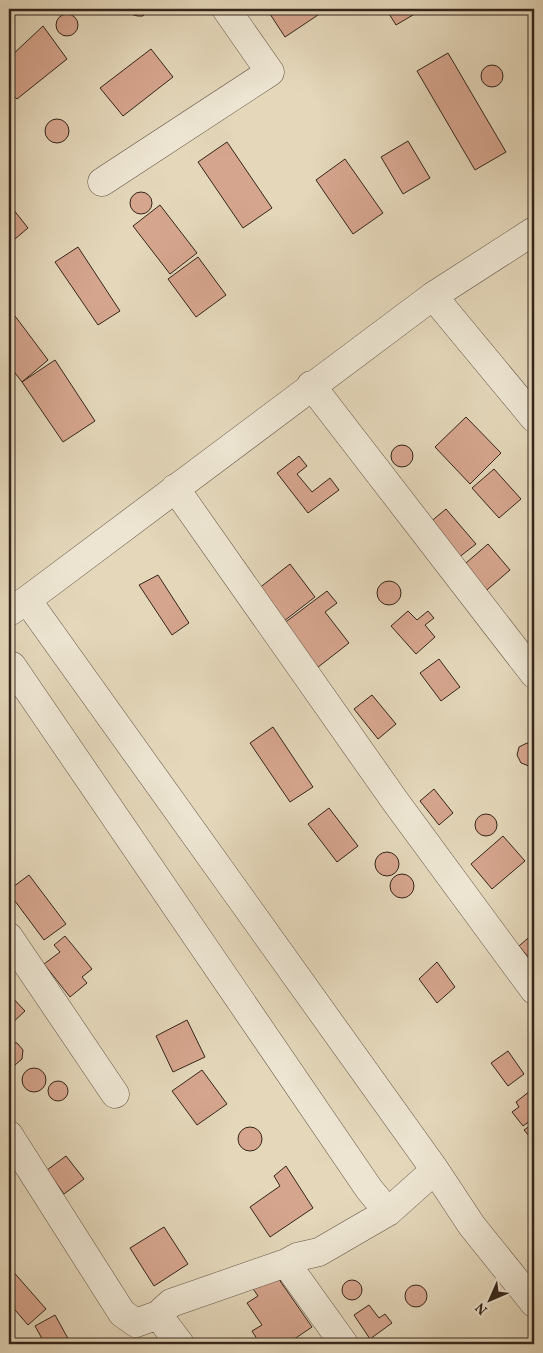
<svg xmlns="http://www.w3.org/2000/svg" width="543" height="1353" font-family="Vollkorn,serif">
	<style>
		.building { fill: #d6a58e; stroke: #34251b }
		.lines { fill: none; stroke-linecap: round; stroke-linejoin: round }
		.street-casing { stroke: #605243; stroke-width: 29 }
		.street { stroke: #ede5d2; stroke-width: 28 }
	</style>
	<rect width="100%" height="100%" fill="#e4d7ba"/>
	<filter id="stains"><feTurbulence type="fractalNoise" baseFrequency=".004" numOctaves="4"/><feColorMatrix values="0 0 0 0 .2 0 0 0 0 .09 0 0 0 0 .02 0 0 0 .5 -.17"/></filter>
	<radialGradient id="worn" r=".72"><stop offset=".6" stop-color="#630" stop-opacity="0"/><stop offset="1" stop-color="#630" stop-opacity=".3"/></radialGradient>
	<path class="building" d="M 127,9 L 150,9 L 143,16 L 138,16 L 133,15 Z
		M 277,9 L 327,9 L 285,37 L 270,14 Z
		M 386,9 L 417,9 L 418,12 L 396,25 Z
		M56 25a11 11 0 1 1 22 0a11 11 0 1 1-22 0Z
		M 43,26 L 67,59 L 17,99 L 9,91 L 9,58 Z
		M 151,49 L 173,77 L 123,116 L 100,88 Z
		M 448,53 L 506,152 L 475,170 L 417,71 Z
		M481 76a11 11 0 1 1 22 0a11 11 0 1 1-22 0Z
		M45 131a12 12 0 1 1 24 0a12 12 0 1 1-24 0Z
		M 408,141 L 430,178 L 403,194 L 381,157 Z
		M 227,142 L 272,208 L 243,228 L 198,162 Z
		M 345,159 L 383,213 L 353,234 L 316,180 Z
		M130 203a11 11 0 1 1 22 0a11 11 0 1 1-22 0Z
		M 9,204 L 28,228 L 9,244 Z
		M 160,205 L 197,253 L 170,274 L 133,226 Z
		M 78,247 L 120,311 L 98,325 L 55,262 Z
		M 198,257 L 226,295 L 196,317 L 168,279 Z
		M 12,312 L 48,360 L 22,382 L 9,365 L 9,314 Z
		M 55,360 L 95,421 L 63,442 L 22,382 Z
		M 466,417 L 501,453 L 470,484 L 435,447 Z
		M391 456a11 11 0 1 1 22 0a11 11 0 1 1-22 0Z
		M 299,456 L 307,466 L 297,474 L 312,492 L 330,478 L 339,490 L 308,513 L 277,473 Z
		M 494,469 L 521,499 L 499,518 L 472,488 Z
		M 446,509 L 476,544 L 458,558 L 429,523 Z
		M 488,544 L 510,570 L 481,595 L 459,569 Z
		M 290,564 L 315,597 L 284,621 L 258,589 Z
		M 158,575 L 189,623 L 172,635 L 139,585 Z
		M377 593a12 12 0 1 1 24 0a12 12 0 1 1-24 0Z
		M 327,591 L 337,603 L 325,612 L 349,643 L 313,671 L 279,627 Z
		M 408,611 L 417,620 L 428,611 L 434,618 L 425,625 L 435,637 L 416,654 L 391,626 Z
		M 439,659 L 460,687 L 441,701 L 420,673 Z
		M 372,695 L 396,724 L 378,739 L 354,709 Z
		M 273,727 L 313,787 L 290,802 L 250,743 Z
		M 527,743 L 534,745 L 534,763 L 529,766 L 521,763 L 517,755 L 519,747 Z
		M 434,789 L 453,813 L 439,825 L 420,801 Z
		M 329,808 L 358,846 L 337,862 L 308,824 Z
		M475 825a11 11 0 1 1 22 0a11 11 0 1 1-22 0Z
		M 503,836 L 525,861 L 492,889 L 471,864 Z
		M375 864a12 12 0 1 1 24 0a12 12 0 1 1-24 0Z
		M390 886a12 12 0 1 1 24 0a12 12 0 1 1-24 0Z
		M 29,875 L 66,924 L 44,940 L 9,893 L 9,890 Z
		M 534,933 L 534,964 L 519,946 Z
		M 65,936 L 92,969 L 82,977 L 87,983 L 70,997 L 44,964 L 60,952 L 54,945 Z
		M 437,962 L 455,987 L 437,1003 L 419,979 Z
		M 9,994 L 25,1011 L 9,1026 Z
		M 187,1020 L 205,1057 L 173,1072 L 156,1036 Z
		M 9,1042 L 17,1043 L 23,1050 L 22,1059 L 15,1065 L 9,1065 Z
		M 508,1051 L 524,1074 L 508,1086 L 491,1063 Z
		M22 1080a12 12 0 1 1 24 0a12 12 0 1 1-24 0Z
		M 202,1070 L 227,1104 L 197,1125 L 172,1091 Z
		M48 1091a10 10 0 1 1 20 0a10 10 0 1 1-20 0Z
		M 530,1091 L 534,1096 L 534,1118 L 523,1126 L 512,1112 L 519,1107 L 516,1102 Z
		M 534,1123 L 534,1142 L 524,1130 Z
		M238 1139a12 12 0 1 1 24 0a12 12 0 1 1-24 0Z
		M 66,1156 L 84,1179 L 64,1194 L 47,1170 Z
		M 286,1166 L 313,1208 L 270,1237 L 250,1207 L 280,1186 L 274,1176 Z
		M 164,1227 L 188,1264 L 154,1286 L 130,1248 Z
		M 267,1262 L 312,1327 L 287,1344 L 260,1344 L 252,1331 L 262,1325 L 247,1303 L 258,1296 L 245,1277 Z
		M 10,1268 L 46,1309 L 28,1325 L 9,1303 Z
		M342 1290a10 10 0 1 1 20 0a10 10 0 1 1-20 0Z
		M405 1296a11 11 0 1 1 22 0a11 11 0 1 1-22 0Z
		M 369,1305 L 379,1318 L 385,1314 L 392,1323 L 370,1339 L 354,1315 Z
		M 55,1315 L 71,1344 L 45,1344 L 35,1326 Z"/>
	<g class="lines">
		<defs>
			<path id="street" d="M 102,182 L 270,72 L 226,9
				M 433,296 L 534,418
				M 311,385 L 534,674
				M 175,488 L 395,801 L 534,990
				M 27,600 L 435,1170
				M 9,612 L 27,600 L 433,296 L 534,231
				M 9,668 L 12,666 L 369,1189 L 388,1212
				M 9,937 L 115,1094
				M 9,1135 L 122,1313 L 136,1323 L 158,1315 L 171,1303 L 286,1263 L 297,1257 L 319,1252 L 388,1212 L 435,1170 L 472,1226 L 534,1303
				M 286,1263 L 344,1344
				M 158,1315 L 180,1344"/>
		</defs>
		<use href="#street" class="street-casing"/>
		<use href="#street" class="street"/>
	</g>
	<rect width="543" height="1353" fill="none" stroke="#e4d7ba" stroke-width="30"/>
	<rect x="10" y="10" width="523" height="1333" fill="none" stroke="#34251b" stroke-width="2.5"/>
	<rect x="15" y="15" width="513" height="1323" fill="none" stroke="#34251b"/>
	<g transform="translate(490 1300) rotate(225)" stroke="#ede5d2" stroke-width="4" paint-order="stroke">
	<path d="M0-4L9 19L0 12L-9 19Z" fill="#34251b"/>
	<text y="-8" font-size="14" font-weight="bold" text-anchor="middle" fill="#34251b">N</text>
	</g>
	<rect width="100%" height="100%" filter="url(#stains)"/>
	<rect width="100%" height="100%" fill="url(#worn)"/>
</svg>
